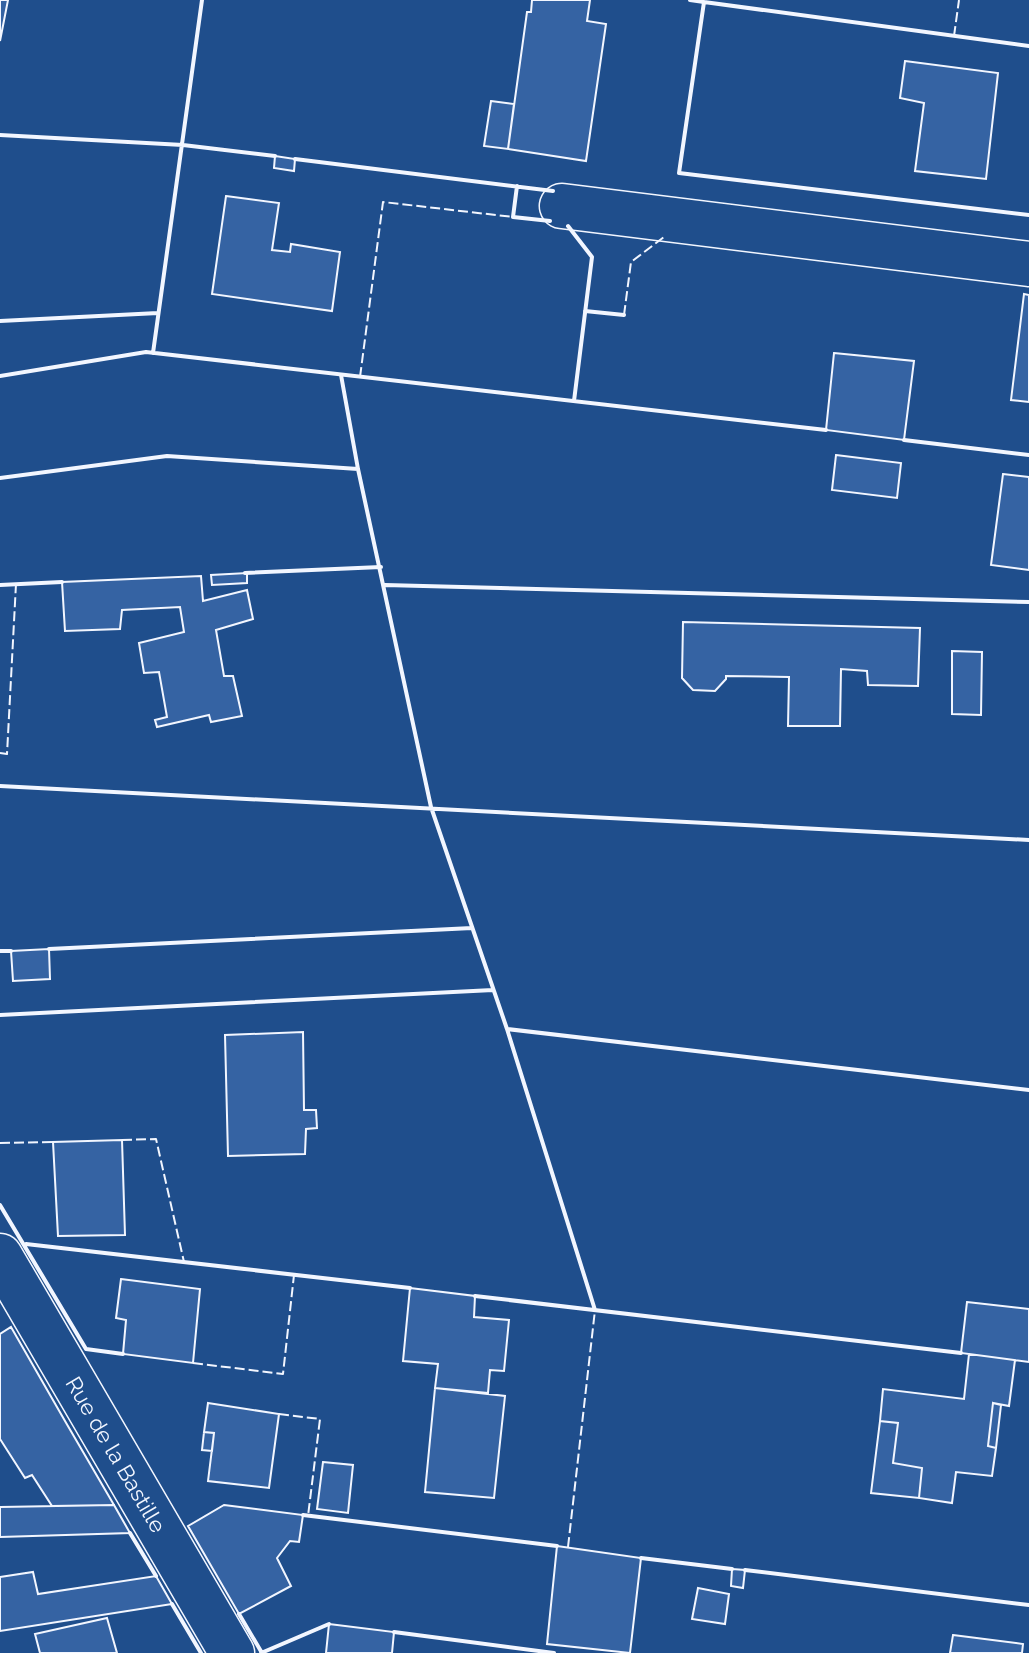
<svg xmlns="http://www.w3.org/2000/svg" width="1029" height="1653" font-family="Raleway,sans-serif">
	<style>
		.building { fill: #3563a3; stroke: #f2f6ff; stroke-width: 2 }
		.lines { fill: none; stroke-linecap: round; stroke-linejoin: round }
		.street-casing { stroke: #f2f6ff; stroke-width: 47 }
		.street { stroke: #1f4e8c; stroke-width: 44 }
		.fence { stroke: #f2f6ff; stroke-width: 2; stroke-dasharray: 10 4; stroke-linecap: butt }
		.wall { stroke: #f2f6ff; stroke-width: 4 }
		.labels { text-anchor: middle; stroke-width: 6; stroke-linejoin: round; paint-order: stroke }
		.street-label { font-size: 22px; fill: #f2f6ff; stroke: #1f4e8c }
	</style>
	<rect width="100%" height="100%" fill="#1f4e8c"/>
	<path class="building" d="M 0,0 L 8,0 L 0,41 Z
		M 532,0 L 590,0 L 587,21 L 606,24 L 586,161 L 508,149 L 527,12 L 531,12 Z
		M 905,61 L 998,73 L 986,179 L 915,171 L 924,103 L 900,98 Z
		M 491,101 L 514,104 L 508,149 L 484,146 Z
		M 275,156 L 295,159 L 294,171 L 274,168 Z
		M 226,196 L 279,203 L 272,250 L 290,252 L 291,244 L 340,252 L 332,311 L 212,294 Z
		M 1024,294 L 1029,295 L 1029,402 L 1011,400 Z
		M 834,353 L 914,361 L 904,440 L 826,430 Z
		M 836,455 L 901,463 L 897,498 L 832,490 Z
		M 1003,474 L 1029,477 L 1029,570 L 991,565 Z
		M 247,573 L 247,583 L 212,585 L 211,575 Z
		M 201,576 L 203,601 L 247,590 L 253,619 L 216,630 L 224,676 L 233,676 L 242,716 L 211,722 L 209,715 L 157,727 L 155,720 L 167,717 L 159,672 L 144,673 L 139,643 L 184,632 L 180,607 L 122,610 L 120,629 L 65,631 L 62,582 Z
		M 683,622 L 920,628 L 918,686 L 868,685 L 867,671 L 841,669 L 840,726 L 788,726 L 789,677 L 726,676 L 726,679 L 715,691 L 693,690 L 682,678 Z
		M 952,651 L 982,652 L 981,715 L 952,714 Z
		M 49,949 L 50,979 L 13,981 L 11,951 Z
		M 303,1032 L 304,1110 L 316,1110 L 317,1128 L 306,1129 L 305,1154 L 228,1156 L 225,1035 Z
		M 122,1140 L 125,1235 L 58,1236 L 53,1142 Z
		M 121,1279 L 200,1289 L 193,1363 L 123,1354 L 126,1320 L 116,1318 Z
		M 410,1288 L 475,1296 L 474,1317 L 509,1320 L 504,1371 L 490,1370 L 488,1393 L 435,1388 L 438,1364 L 403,1361 Z
		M 967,1302 L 1029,1309 L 1029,1362 L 961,1353 Z
		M 11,1327 L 65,1421 L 114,1505 L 52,1506 L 32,1475 L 25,1478 L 0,1439 L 0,1334 Z
		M 969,1354 L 1015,1360 L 1009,1406 L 993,1403 L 988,1446 L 996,1448 L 992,1476 L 956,1472 L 952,1503 L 919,1498 L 922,1468 L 893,1463 L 898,1423 L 880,1421 L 883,1389 L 964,1399 Z
		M 435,1388 L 505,1396 L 494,1498 L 425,1492 Z
		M 208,1403 L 279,1414 L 269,1488 L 208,1481 L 214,1433 L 204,1432 Z
		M 993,1403 L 1001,1405 L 996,1448 L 988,1446 Z
		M 880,1421 L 898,1423 L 893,1463 L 922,1468 L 919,1498 L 871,1493 Z
		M 204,1432 L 214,1433 L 212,1451 L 202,1450 Z
		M 323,1462 L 353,1465 L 348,1513 L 317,1509 Z
		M 114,1505 L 130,1533 L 0,1537 L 0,1507 Z
		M 224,1505 L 303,1515 L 299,1542 L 290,1541 L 277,1558 L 291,1586 L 239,1614 L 188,1526 Z
		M 557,1546 L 641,1558 L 630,1653 L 547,1644 Z
		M 732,1569 L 745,1570 L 743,1588 L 731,1586 Z
		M 33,1572 L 38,1594 L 156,1576 L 172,1604 L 0,1631 L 0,1577 Z
		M 698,1588 L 729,1594 L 725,1624 L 692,1619 Z
		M 107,1618 L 117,1653 L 40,1653 L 35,1634 Z
		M 329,1624 L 394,1632 L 392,1653 L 326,1653 Z
		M 953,1635 L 1023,1644 L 1022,1653 L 950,1653 Z"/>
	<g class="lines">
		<defs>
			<g id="street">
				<path d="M 562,206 L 1029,264"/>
				<path id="s1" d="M 0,1256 L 232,1653"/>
			</g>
		</defs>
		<use href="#street" class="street-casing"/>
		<use href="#street" class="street"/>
		<path class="fence" d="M 954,36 L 959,0
			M 624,315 L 631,262 L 664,237
			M 360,377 L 383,202 L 513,217
			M 0,753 L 7,754 L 16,584
			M 122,1140 L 156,1139 L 184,1262
			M 0,1143 L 53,1142
			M 193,1363 L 283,1374 L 294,1275
			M 279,1414 L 320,1419 L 308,1516
			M 568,1547 L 595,1310"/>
		<path class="wall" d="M 690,0 L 704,2 L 679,173 L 1029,215
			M 704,2 L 1029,46
			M 0,135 L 183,145 L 275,156
			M 295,159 L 553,191
			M 517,186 L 513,217 L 550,221
			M 568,226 L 592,257 L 574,401
			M 585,311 L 624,315
			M 0,321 L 158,313
			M 153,353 L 202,0
			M 341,375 L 358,469 L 431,807 L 507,1029 L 595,1310
			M 0,376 L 146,352 L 826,430
			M 904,440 L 1029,455
			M 0,478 L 167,456 L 358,469
			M 245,573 L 381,567
			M 0,585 L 62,582
			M 385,585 L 1029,602
			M 0,786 L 1029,840
			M 49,949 L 472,928
			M 0,951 L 11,951
			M 0,1015 L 493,990
			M 507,1029 L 1029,1090
			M 0,1205 L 86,1349 L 123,1354
			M 26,1244 L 410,1288
			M 475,1296 L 961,1353
			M 303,1515 L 557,1546
			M 130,1533 L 156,1576
			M 641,1558 L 732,1569
			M 745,1570 L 1029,1605
			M 172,1604 L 201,1653
			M 239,1614 L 262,1653
			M 394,1632 L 554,1653
			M 261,1653 L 329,1624"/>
	</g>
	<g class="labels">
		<g class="street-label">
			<text dy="8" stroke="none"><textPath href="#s1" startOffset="230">Rue de la Bastille</textPath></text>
		</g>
	</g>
</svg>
